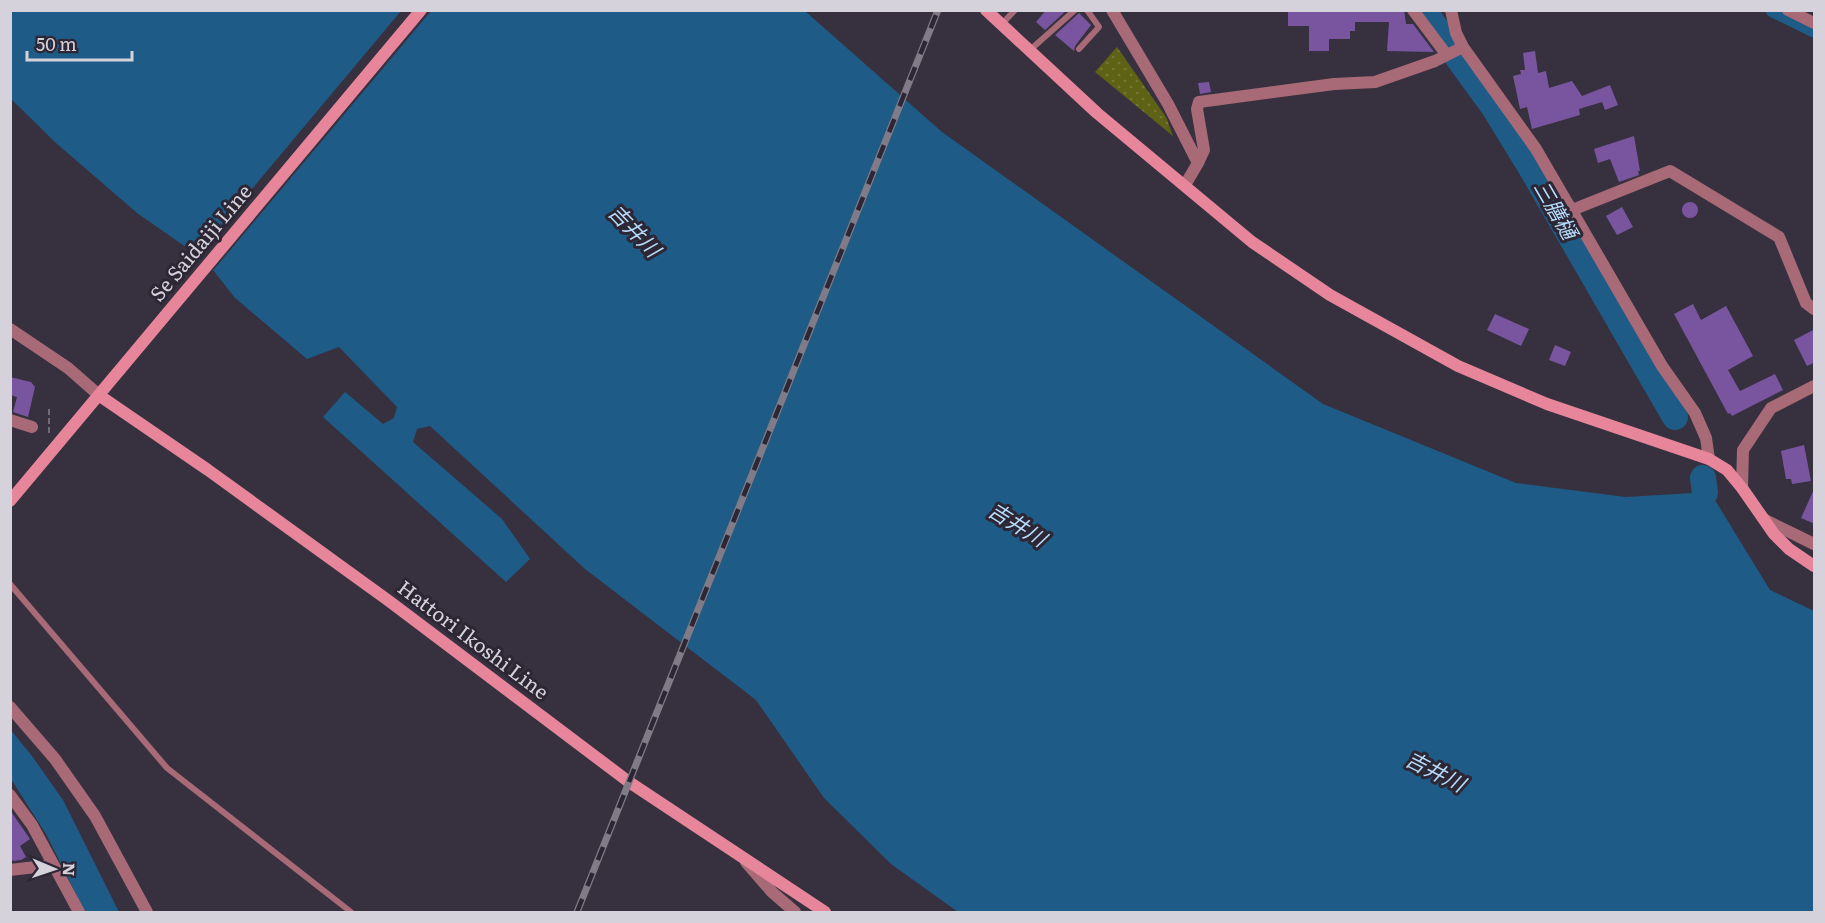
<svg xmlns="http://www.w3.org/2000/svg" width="1825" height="923" font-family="Literata,'Noto Sans JP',serif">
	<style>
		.park { fill: url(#park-dots) }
		.water { fill: #1e5b86 }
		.pier { fill: #37313f }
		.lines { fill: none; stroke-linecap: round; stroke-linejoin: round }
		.canal { stroke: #1e5b86; stroke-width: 15 }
		.river { stroke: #1e5b86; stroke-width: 26 }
		.building { fill: #78559e }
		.path { stroke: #706b77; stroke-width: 2; stroke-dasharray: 6 3; stroke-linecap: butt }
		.lane { stroke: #a76a76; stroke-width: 6 }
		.street { stroke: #a76a76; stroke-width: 12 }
		.secondary { stroke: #e7869a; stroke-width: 12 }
		.rail-casing { stroke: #807b87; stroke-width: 7 }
		.rail { stroke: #2d2735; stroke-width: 4.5; stroke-dasharray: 14; stroke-linecap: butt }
		.labels { text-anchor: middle; stroke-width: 6; stroke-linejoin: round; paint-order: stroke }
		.street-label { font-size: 20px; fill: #d5d2db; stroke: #2d2735 }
		.water-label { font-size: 21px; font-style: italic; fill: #b6dbfb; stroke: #2d2735 }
	</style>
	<defs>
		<pattern id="park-dots" width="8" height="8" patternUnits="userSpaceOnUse" patternTransform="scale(1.5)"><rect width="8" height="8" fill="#5d6215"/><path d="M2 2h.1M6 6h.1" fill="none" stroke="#737836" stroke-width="1.8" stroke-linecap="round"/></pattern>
	</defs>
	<rect width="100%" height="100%" fill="#37313f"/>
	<path class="park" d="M 1117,47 L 1166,117 L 1173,136 L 1095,72 Z"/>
	<path class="water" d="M 10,11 L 805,11 L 942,132 L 1323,404 L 1516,483 L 1626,497 L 1710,492 L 1770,590 L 1814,611 L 1814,912 L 958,912 L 891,864 L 824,798 L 756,700 L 585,569 L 430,426 L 417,429 L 413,442 L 502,519 L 530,559 L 506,582 L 323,417 L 345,392 L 383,424 L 394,418 L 397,407 L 339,347 L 307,359 L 235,298 L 206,261 L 137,213 L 56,143 L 11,99 Z
		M 10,729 L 32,756 L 63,800 L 119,912 L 85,912 L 46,834 L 11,779 Z"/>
	<path class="pier" d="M 401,11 L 431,11 L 211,273 L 204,263 L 195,257 Z"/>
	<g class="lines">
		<path class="canal" d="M 1773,10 L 1814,30"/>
		<path class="river" d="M 1423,10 L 1493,106 L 1531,168 L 1675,417
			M 1703,478 L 1705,493"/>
	</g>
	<path class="building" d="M 1046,10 L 1067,10 L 1045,30 L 1036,22 Z
		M 1288,10 L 1404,10 L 1406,24 L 1413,24 L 1434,52 L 1387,51 L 1389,22 L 1355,22 L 1355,31 L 1350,31 L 1350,39 L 1329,39 L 1329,51 L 1309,51 L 1309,26 L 1288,26 Z
		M 1079,13 L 1091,25 L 1075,46 L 1074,51 L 1055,35 Z
		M 1535,51 L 1538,73 L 1546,71 L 1549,88 L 1572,81 L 1582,96 L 1610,85 L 1618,105 L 1605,110 L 1602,102 L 1579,109 L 1580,115 L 1532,129 L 1527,107 L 1520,109 L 1513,76 L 1521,74 L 1520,70 L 1525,70 L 1523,53 Z
		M 1209,82 L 1211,92 L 1200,94 L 1198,83 Z
		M 1634,136 L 1640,171 L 1638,171 L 1639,175 L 1619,182 L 1610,159 L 1598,163 L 1594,149 Z
		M1682 210a8 8 0 1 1 16 0a8 8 0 1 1-16 0Z
		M 1622,207 L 1633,227 L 1617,235 L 1606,216 Z
		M 1693,304 L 1701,320 L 1726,306 L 1753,356 L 1728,370 L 1740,391 L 1775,374 L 1783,390 L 1732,416 L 1730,413 L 1728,414 L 1674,314 Z
		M 1495,314 L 1529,329 L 1521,346 L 1487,330 Z
		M 1815,329 L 1815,362 L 1807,366 L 1794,340 Z
		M 1555,345 L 1571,352 L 1565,366 L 1549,360 Z
		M 10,377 L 31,382 L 35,387 L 28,417 L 13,412 L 17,397 L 10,395 Z
		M 1804,445 L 1811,481 L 1792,484 L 1791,479 L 1786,479 L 1781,451 Z
		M 1815,487 L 1815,524 L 1801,518 Z
		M 10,810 L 30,839 L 20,846 L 26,857 L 21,860 L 13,861 L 10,857 Z"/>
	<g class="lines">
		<path class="path" d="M 49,433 L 49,406"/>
		<path class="lane" d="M 1002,24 L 1015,10
			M 1079,49 L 1099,27 L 1087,10
			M 1030,50 L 1075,10
			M 10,584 L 167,768 L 351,912"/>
		<path class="street" d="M 1112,10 L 1168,104 L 1198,163 L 1185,185
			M 1413,10 L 1446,54
			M 1451,10 L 1456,33 L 1463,47 L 1536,149 L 1662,366 L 1695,413 L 1706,438 L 1709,459
			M 1788,10 L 1814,23
			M 1198,163 L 1204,150 L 1197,109 L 1199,102 L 1334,84 L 1375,82 L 1435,61 L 1463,47
			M 1572,210 L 1670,171 L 1779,237 L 1806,303 L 1814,309
			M 10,329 L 68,368 L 100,396
			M 10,420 L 32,427
			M 1742,488 L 1743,450 L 1771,408 L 1814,386
			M 1765,520 L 1814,544
			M 10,707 L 55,759 L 95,816 L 147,912
			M 10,795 L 32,825 L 79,912
			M 746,862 L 772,892 L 795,912
			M 10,870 L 53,865"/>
		<path class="secondary" d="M 986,10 L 1097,113 L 1252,242 L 1330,295 L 1458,366 L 1547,404 L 1709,459 L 1727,470 L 1742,488 L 1774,534 L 1789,549 L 1814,566
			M 100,396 L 208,470 L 389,601 L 629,782 L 825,912
			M 10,501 L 421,10"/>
		<defs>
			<path id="rail" d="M 577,912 L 938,10"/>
		</defs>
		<use href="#rail" class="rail-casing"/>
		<use href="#rail" class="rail"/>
	</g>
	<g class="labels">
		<g class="street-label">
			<text transform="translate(201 243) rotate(-50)" y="7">Se Saidaiji Line</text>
			<text transform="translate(473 640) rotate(37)" y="7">Hattori Ikoshi Line</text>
		</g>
		<g class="water-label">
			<text transform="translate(1555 210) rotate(60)" y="7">三膳樋</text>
			<text transform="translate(634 231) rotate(46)" y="7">吉井川</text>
			<text transform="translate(1017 525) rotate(32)" y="7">吉井川</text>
			<text transform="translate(1435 772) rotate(27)" y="7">吉井川</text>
		</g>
	</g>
	<rect width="1825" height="923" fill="none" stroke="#d5d2db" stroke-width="24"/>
	<g transform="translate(54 869) rotate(92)" stroke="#2d2735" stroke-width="4.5" paint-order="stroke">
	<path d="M0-4.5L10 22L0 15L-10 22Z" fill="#d5d2db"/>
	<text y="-9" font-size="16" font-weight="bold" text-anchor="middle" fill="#d5d2db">N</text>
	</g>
	<path d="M27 51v9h105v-9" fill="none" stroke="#d5d2db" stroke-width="3"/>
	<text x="36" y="51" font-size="18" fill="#d5d2db" stroke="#2d2735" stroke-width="4.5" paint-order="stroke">50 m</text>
</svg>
